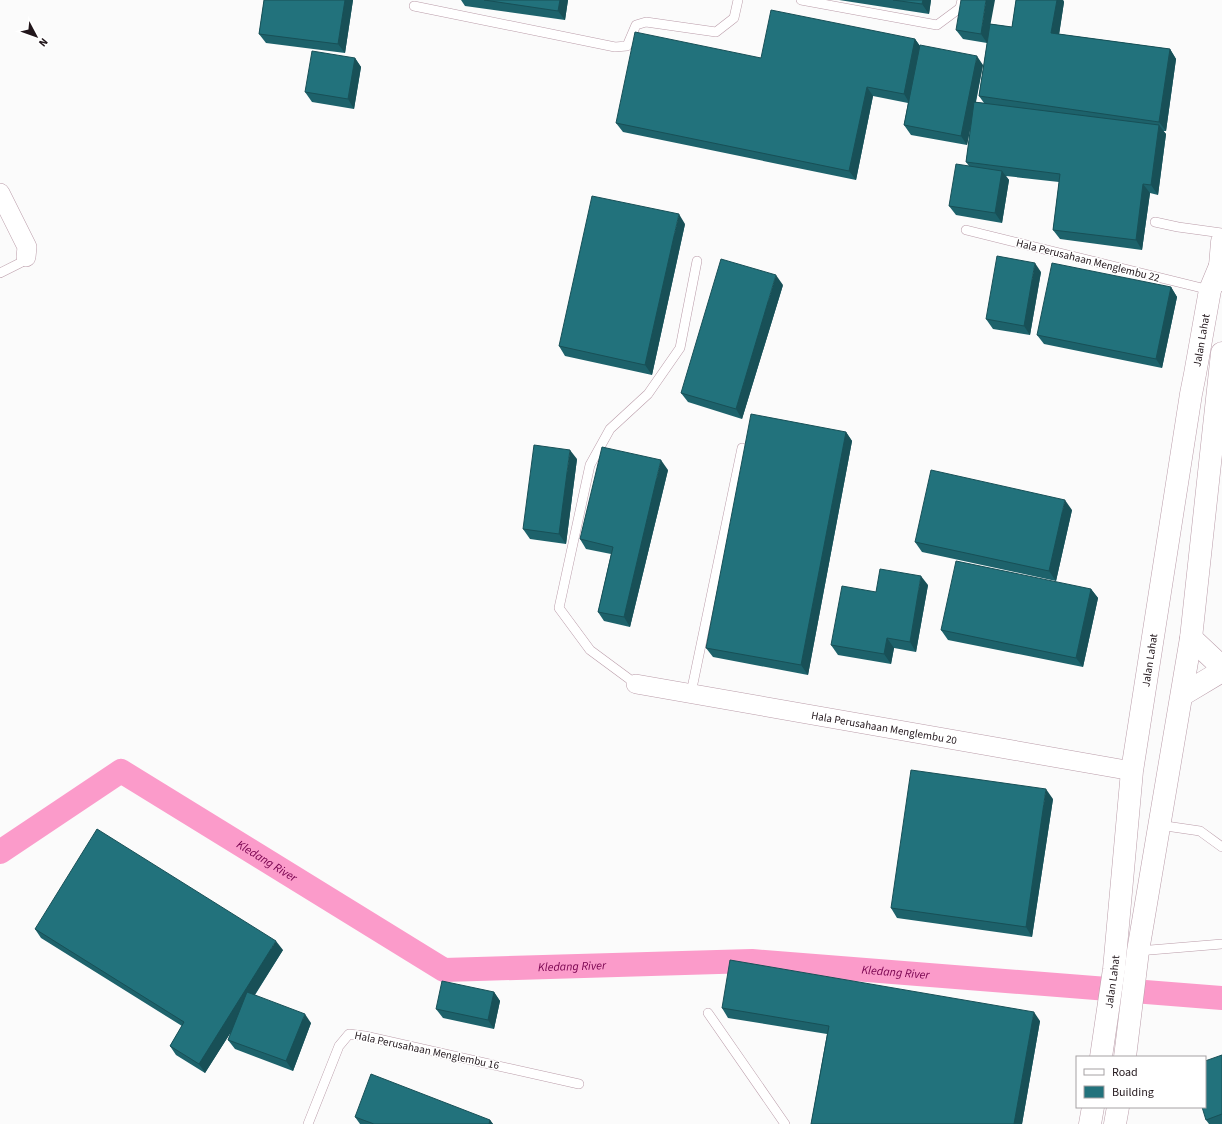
<svg xmlns="http://www.w3.org/2000/svg" width="1222" height="1124" font-family="'Source Sans 3',sans-serif">
	<style>
		.lines { fill: none; stroke-linecap: round; stroke-linejoin: round }
		.canal { stroke: #fb9bca; stroke-width: 24 }
		.service-casing { stroke: #ba9ca9; stroke-width: 10 }
		.minor-casing { stroke: #ba9ca9; stroke-width: 20 }
		.tertiary-casing { stroke: #ba9ca9; stroke-width: 23 }
		.primary-casing { stroke: #ba9ca9; stroke-width: 23 }
		.service { stroke: #fff; stroke-width: 9 }
		.minor { stroke: #fff; stroke-width: 19 }
		.tertiary { stroke: #fff; stroke-width: 22 }
		.primary { stroke: #fff; stroke-width: 22 }
		.wall { fill: #1d626b }
		.shaded-wall { fill: #185057 }
		.building { fill: #22727c; stroke: #185057 }
		.labels { text-anchor: middle; stroke-width: 3; stroke-linejoin: round; paint-order: stroke }
		.street-label { font-size: 11px; fill: #21161b; stroke: #fff }
		.water-label { font-size: 12px; font-style: italic; fill: #77014e; stroke: #fff }
	</style>
	<rect width="100%" height="100%" fill="#fbfbfb"/>
	<g class="lines">
		<path class="canal" id="s1" d="M 0,852 L 121,771 L 444,970 L 752,961 L 1222,998"/>
		<defs>
			<path id="service" d="M 801,0 L 937,25 L 960,8 L 962,0
				M 414,6 L 615,47 L 627,46 L 636,25 L 646,22 L 716,32 L 734,18 L 738,0
				M 1155,222 L 1178,227 L 1222,233
				M 966,230 L 1210,290
				M 0,273 L 20,263 L 26,257
				M 636,684 L 590,650 L 559,608 L 590,465 L 610,429 L 648,394 L 680,348 L 697,261
				M 691,693 L 742,448
				M 1159,825 L 1200,831 L 1222,847
				M 1138,951 L 1222,944
				M 708,1013 L 785,1124
				M 308,1124 L 339,1046 L 349,1034 L 365,1036 L 579,1084"/>
			<g id="minor">
				<path d="M 0,193 L 27,247 L 26,257"/>
				<path id="s2" d="M 636,684 L 1132,771"/>
			</g>
			<path id="tertiary" d="M 1191,638 L 1222,667
				M 1182,695 L 1222,671"/>
			<g id="primary">
				<path d="M 1221,280 L 1220,266 L 1222,242"/>
				<path id="s3" d="M 1101,1057 L 1114,969 L 1132,771 L 1191,394 L 1195,374 L 1210,290 L 1220,266"/>
				<path d="M 1125,1057 L 1138,951 L 1191,638 L 1222,353"/>
				<path d="M 1090,1124 L 1093,1107"/>
				<path d="M 1115,1124 L 1118,1107"/>
			</g>
		</defs>
		<use href="#service" class="service-casing"/>
		<use href="#minor" class="minor-casing"/>
		<use href="#tertiary" class="tertiary-casing"/>
		<use href="#primary" class="primary-casing"/>
		<use href="#service" class="service"/>
		<use href="#minor" class="minor"/>
		<use href="#tertiary" class="tertiary"/>
		<use href="#primary" class="primary"/>
	</g>
	<path class="wall" d="M 264,0 L 353,0 L 345,53 L 266,43 L 259,34 Z
		M 461,0 L 568,0 L 565,20 L 465,6 Z
		M 839,0 L 931,0 L 929,14 Z
		M 1016,0 L 1063,0 L 1064,2 L 1059,34 L 1170,49 L 1176,59 L 1166,131 L 1163,131 L 1166,134 L 1158,195 L 1150,193 L 1142,250 L 1060,239 L 1053,230 L 1059,182 L 1006,176 L 1009,180 L 1002,223 L 956,215 L 949,206 L 969,166 L 966,162 L 971,125 L 967,145 L 911,135 L 904,125 L 908,103 L 873,96 L 856,180 L 623,132 L 616,123 L 761,58 L 915,39 L 920,46 L 983,65 L 976,102 L 984,103 L 979,96 L 987,43 L 963,39 L 956,30 L 991,24 L 1012,27 Z
		M 355,58 L 361,67 L 354,109 L 312,102 L 305,92 Z
		M 685,224 L 652,375 L 565,356 L 559,346 Z
		M 1041,272 L 1030,335 L 993,329 L 986,319 Z
		M 783,285 L 742,419 L 688,402 L 681,393 Z
		M 1171,287 L 1177,297 L 1162,368 L 1044,344 L 1037,335 Z
		M 846,432 L 852,441 L 808,675 L 713,657 L 706,648 Z
		M 577,459 L 566,544 L 530,539 L 523,529 Z
		M 668,470 L 630,627 L 604,621 L 598,612 L 611,554 L 586,549 L 580,539 Z
		M 1072,510 L 1056,581 L 922,552 L 915,542 Z
		M 928,585 L 916,652 L 894,648 L 891,664 L 838,655 L 831,645 Z
		M 1091,589 L 1098,598 L 1083,667 L 948,640 L 941,630 Z
		M 1053,799 L 1032,937 L 897,918 L 891,908 Z
		M 35,929 L 283,950 L 255,995 L 311,1023 L 293,1071 L 235,1049 L 228,1040 L 231,1032 L 205,1073 L 176,1055 L 170,1046 L 182,1026 L 41,938 Z
		M 494,992 L 500,1001 L 494,1029 L 443,1018 L 436,1009 Z
		M 722,1008 L 1040,1021 L 1022,1124 L 811,1124 L 827,1034 L 728,1018 Z
		M 1222,1055 L 1222,1124 L 1209,1124 L 1206,1120 Z
		M 355,1117 L 490,1120 L 493,1124 L 360,1124 Z"/>
	<path class="shaded-wall" d="M 345,0 L 353,0 L 345,53 L 338,44 Z
		M 560,0 L 568,0 L 565,20 L 558,11 Z
		M 923,0 L 931,0 L 929,14 L 922,4 Z
		M 986,0 L 995,0 L 987,43 L 981,34 Z
		M 1057,0 L 1063,0 L 1064,2 L 1058,42 L 1051,33 Z
		M 915,39 L 922,49 L 910,104 L 904,94 Z
		M 1170,49 L 1176,59 L 1166,131 L 1159,122 Z
		M 977,56 L 983,65 L 967,145 L 961,136 Z
		M 355,58 L 361,67 L 354,109 L 348,99 Z
		M 867,87 L 873,96 L 856,180 L 849,171 Z
		M 1159,125 L 1166,134 L 1158,195 L 1151,185 Z
		M 1002,171 L 1009,180 L 1002,223 L 995,213 Z
		M 1143,184 L 1150,193 L 1142,250 L 1136,240 Z
		M 679,214 L 685,224 L 652,375 L 645,365 Z
		M 1035,263 L 1041,272 L 1030,335 L 1024,326 Z
		M 776,275 L 783,285 L 742,419 L 736,409 Z
		M 1171,287 L 1177,297 L 1162,368 L 1156,359 Z
		M 846,432 L 852,441 L 808,675 L 801,665 Z
		M 570,450 L 577,459 L 566,544 L 559,534 Z
		M 661,460 L 668,470 L 630,627 L 624,617 Z
		M 1065,500 L 1072,510 L 1056,581 L 1049,571 Z
		M 921,576 L 928,585 L 916,652 L 910,642 Z
		M 1091,589 L 1098,598 L 1083,667 L 1076,658 Z
		M 887,638 L 894,648 L 891,664 L 884,654 Z
		M 1046,789 L 1053,799 L 1032,937 L 1026,927 Z
		M 276,941 L 283,950 L 205,1073 L 199,1064 Z
		M 494,992 L 500,1001 L 494,1029 L 488,1020 Z
		M 1034,1012 L 1040,1021 L 1022,1124 L 1014,1124 Z
		M 305,1014 L 311,1023 L 293,1071 L 286,1061 Z
		M 490,1120 L 493,1124 L 489,1124 Z"/>
	<path class="building" d="M 264,0 L 345,0 L 338,44 L 259,34 Z
		M 484,0 L 560,0 L 558,11 Z
		M 893,0 L 923,0 L 922,4 Z
		M 961,0 L 986,0 L 981,34 L 956,30 Z
		M 1016,0 L 1057,0 L 1051,33 L 1170,49 L 1159,122 L 979,96 L 990,24 L 1012,27 Z
		M 771,10 L 915,39 L 904,94 L 867,87 L 849,171 L 616,123 L 635,32 L 761,58 Z
		M 920,45 L 977,56 L 961,136 L 904,125 Z
		M 312,51 L 355,58 L 348,99 L 305,92 Z
		M 974,102 L 1159,125 L 1151,185 L 1143,184 L 1136,240 L 1053,230 L 1060,174 L 966,162 Z
		M 956,164 L 1002,171 L 995,213 L 949,206 Z
		M 592,196 L 679,214 L 645,365 L 559,346 Z
		M 997,256 L 1035,263 L 1024,326 L 986,319 Z
		M 721,259 L 776,275 L 736,409 L 681,393 Z
		M 1052,263 L 1171,287 L 1156,359 L 1037,335 Z
		M 751,414 L 846,432 L 801,665 L 706,648 Z
		M 534,445 L 570,450 L 559,534 L 523,529 Z
		M 602,447 L 661,460 L 624,617 L 598,612 L 613,547 L 580,539 Z
		M 931,470 L 1065,500 L 1049,571 L 915,542 Z
		M 956,561 L 1091,589 L 1076,658 L 941,630 Z
		M 880,569 L 921,576 L 910,642 L 887,638 L 884,654 L 831,645 L 842,586 L 876,592 Z
		M 911,770 L 1046,789 L 1026,927 L 891,908 Z
		M 97,829 L 276,941 L 199,1064 L 170,1046 L 184,1022 L 35,929 Z
		M 730,960 L 1034,1012 L 1014,1124 L 811,1124 L 829,1026 L 722,1008 Z
		M 442,981 L 494,992 L 488,1020 L 436,1009 Z
		M 247,992 L 305,1014 L 286,1061 L 228,1040 Z
		M 1222,1055 L 1222,1114 L 1206,1120 L 1202,1107 L 1205,1107 L 1205,1061 Z
		M 371,1074 L 490,1120 L 489,1124 L 374,1124 L 355,1117 Z"/>
	<g class="labels">
		<g class="street-label">
			<text transform="translate(1088 260) rotate(14)" y="4">Hala Perusahaan Menglembu 22</text>
			<text dy="4" stroke="none"><textPath href="#s3" startOffset="724">Jalan Lahat</textPath></text>
			<text dy="4" stroke="none"><textPath href="#s3" startOffset="400">Jalan Lahat</textPath></text>
			<text dy="4" stroke="none"><textPath href="#s2" startOffset="252">Hala Perusahaan Menglembu 20</textPath></text>
			<text dy="4" stroke="none"><textPath href="#s3" startOffset="76">Jalan Lahat</textPath></text>
			<text transform="translate(427 1050) rotate(12)" y="4">Hala Perusahaan Menglembu 16</text>
		</g>
		<g class="water-label">
			<text dy="4" stroke="none"><textPath href="#s1" startOffset="317">Kledang River</textPath></text>
			<text dy="4" stroke="none"><textPath href="#s1" startOffset="653">Kledang River</textPath></text>
			<text dy="4" stroke="none"><textPath href="#s1" startOffset="977">Kledang River</textPath></text>
		</g>
	</g>
	<rect x="1076" y="1056" width="130" height="52" fill="#ffffff" stroke="#a6a2a4"/>
	<rect x="1084" y="1069" width="20" height="6" fill="#ffffff" stroke="#a6a2a4"/>
	<text x="1112" y="1076" font-size="12" fill="#21161b">Road</text>
	<rect x="1084" y="1086" width="20" height="12" fill="#22727c" stroke="#a6a2a4"/>
	<text x="1112" y="1096" font-size="12" fill="#21161b">Building</text>
	<g transform="translate(36 36) rotate(131)" stroke="#ffffff" stroke-width="3" paint-order="stroke">
	<path d="M0-3L7 15L0 10L-7 15Z" fill="#21161b"/>
	<text y="-6" font-size="11" font-weight="bold" text-anchor="middle" fill="#21161b">N</text>
	</g>
</svg>
